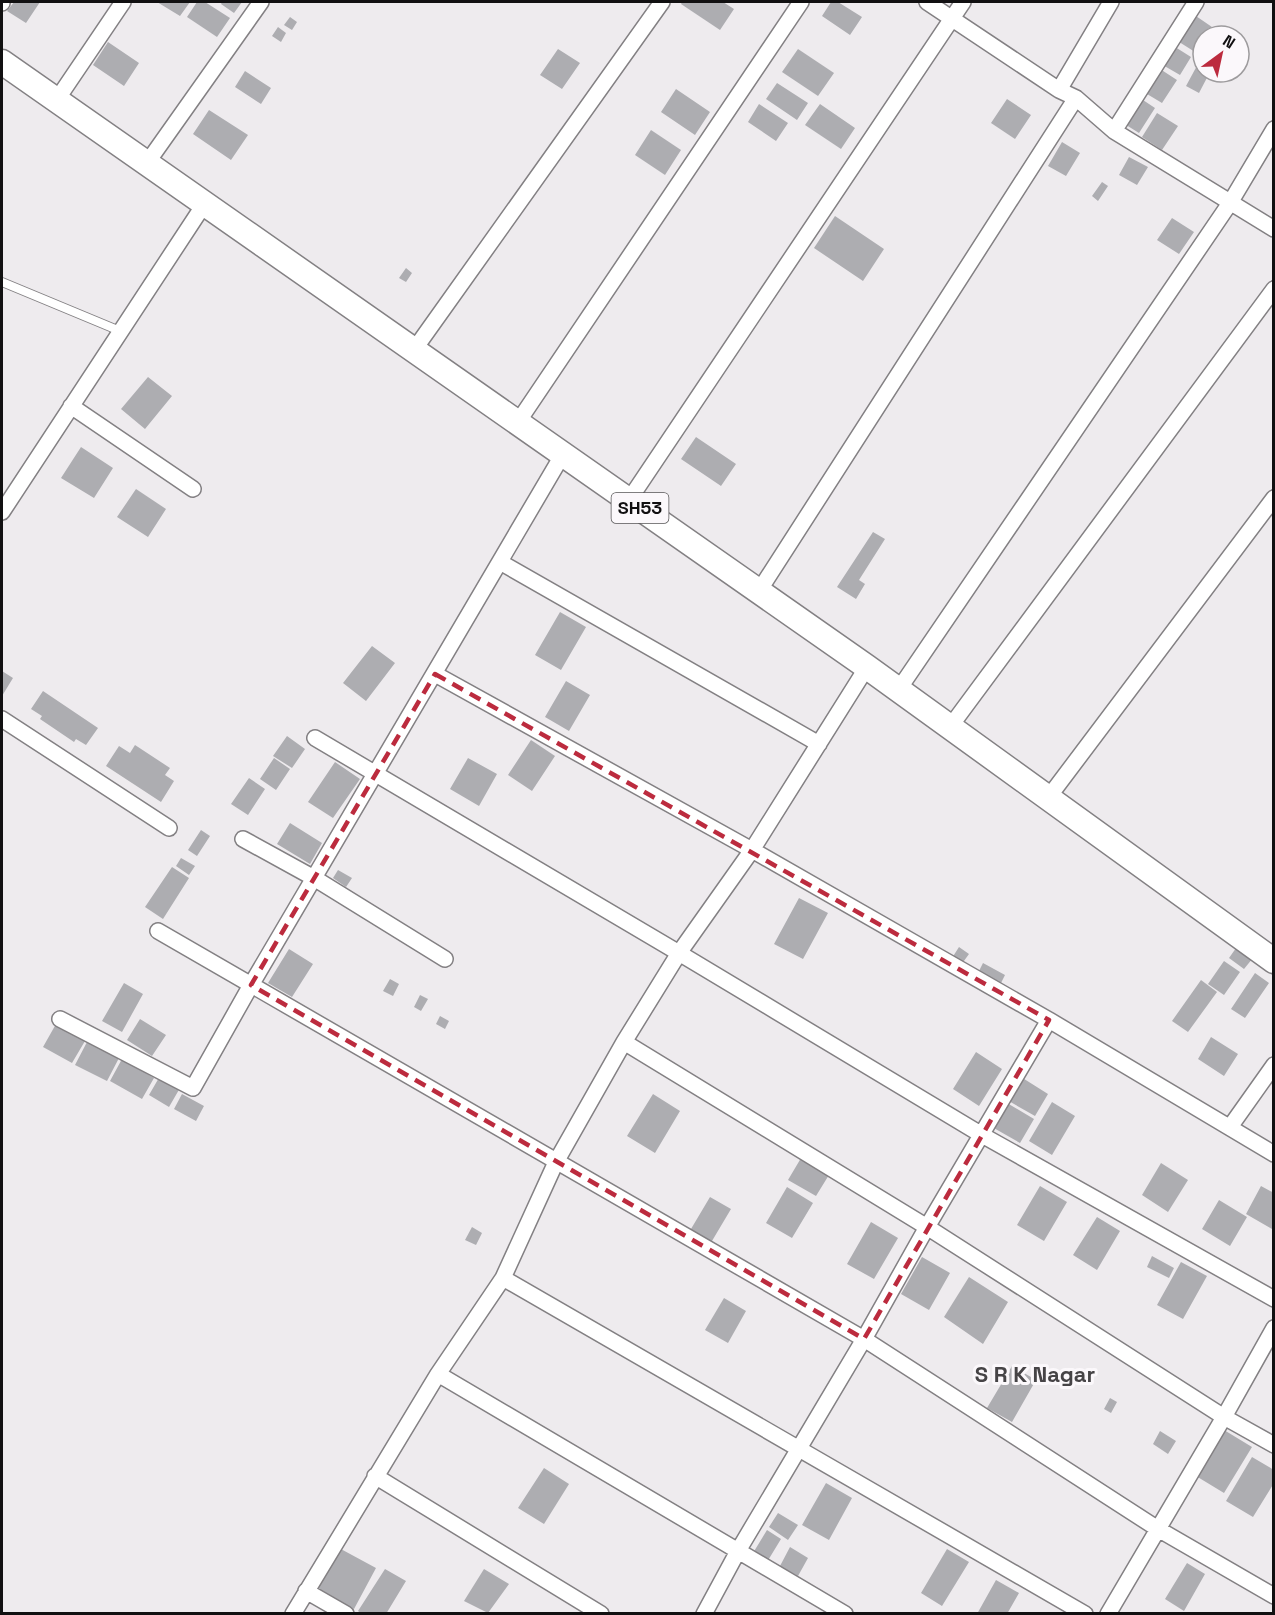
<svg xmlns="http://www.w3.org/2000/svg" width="1275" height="1615" font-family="'Space Grotesk',sans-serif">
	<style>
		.building { fill: #adadb1 }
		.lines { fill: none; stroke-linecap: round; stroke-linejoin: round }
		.lane-casing { stroke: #838083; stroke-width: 10 }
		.street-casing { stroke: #838083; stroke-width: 18 }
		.primary-casing { stroke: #838083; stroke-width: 27 }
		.lane { stroke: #fff; stroke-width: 8 }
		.street { stroke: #fff; stroke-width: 15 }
		.primary { stroke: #fff; stroke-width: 24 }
		.marked { fill: none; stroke: #bc2b3e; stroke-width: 4.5; stroke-dasharray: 12 8; stroke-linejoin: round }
		.labels { text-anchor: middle; stroke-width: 6; stroke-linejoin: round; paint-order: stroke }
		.shield { fill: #fbf8fb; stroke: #575657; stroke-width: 1.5 }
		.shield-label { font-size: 18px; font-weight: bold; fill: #111011 }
		.quarter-label { font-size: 22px; font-weight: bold; fill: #464446; stroke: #fbf8fb }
	</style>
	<rect width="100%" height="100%" fill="#eeebee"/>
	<path class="building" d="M 14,2 L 40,2 L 26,23 L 7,11 Z
		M 157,2 L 190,2 L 180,16 Z
		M 197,2 L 205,2 L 230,18 L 217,37 L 187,17 Z
		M 222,2 L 242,2 L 234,13 L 221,4 Z
		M 682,2 L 723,2 L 734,9 L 720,30 L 681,4 Z
		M 831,2 L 838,2 L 862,17 L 850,35 L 822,16 Z
		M 1193,14 L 1212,27 L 1206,36 L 1203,36 L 1203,40 L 1195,52 L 1176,40 Z
		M 290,17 L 297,22 L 292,30 L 284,25 Z
		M 278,27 L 286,33 L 281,42 L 272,36 Z
		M 108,42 L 139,63 L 124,86 L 93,65 Z
		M 1172,45 L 1191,57 L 1180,75 L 1161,64 Z
		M 558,49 L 580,63 L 562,89 L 540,75 Z
		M 798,49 L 834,73 L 818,96 L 782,72 Z
		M 1199,62 L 1203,64 L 1203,72 L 1210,72 L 1199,93 L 1186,86 Z
		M 1157,67 L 1177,80 L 1162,103 L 1142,91 Z
		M 245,71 L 271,88 L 261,104 L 235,87 Z
		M 777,83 L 808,103 L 797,120 L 766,99 Z
		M 676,89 L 710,112 L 695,135 L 661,112 Z
		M 1140,98 L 1155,108 L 1139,133 L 1123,123 Z
		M 1007,99 L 1031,115 L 1015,139 L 991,123 Z
		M 759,104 L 788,123 L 776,141 L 748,122 Z
		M 820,104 L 855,128 L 841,149 L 805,125 Z
		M 209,110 L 248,135 L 231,160 L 193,134 Z
		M 1157,113 L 1178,126 L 1162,150 L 1142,137 Z
		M 651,130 L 681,150 L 665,175 L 635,155 Z
		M 1062,142 L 1080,153 L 1066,176 L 1048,166 Z
		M 1129,157 L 1148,167 L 1137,185 L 1119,175 Z
		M 1102,182 L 1108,186 L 1098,201 L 1092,196 Z
		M 835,216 L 884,249 L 863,281 L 814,248 Z
		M 1172,218 L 1194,232 L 1179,254 L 1157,240 Z
		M 406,268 L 412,273 L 406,282 L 399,278 Z
		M 148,377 L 172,396 L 145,429 L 121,409 Z
		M 696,437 L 736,464 L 721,486 L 681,459 Z
		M 81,447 L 113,468 L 94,498 L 61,478 Z
		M 136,489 L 166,509 L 148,537 L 117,517 Z
		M 873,532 L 885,539 L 859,580 L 865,584 L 856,599 L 837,587 Z
		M 560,612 L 586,627 L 561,670 L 535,655 Z
		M 372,646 L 395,663 L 366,701 L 343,683 Z
		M 2,671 L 13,678 L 2,696 Z
		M 566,681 L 590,695 L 569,731 L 545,717 Z
		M 43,691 L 98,728 L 86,745 L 76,739 L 74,742 L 40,719 L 42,716 L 31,709 Z
		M 287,736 L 305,749 L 292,768 L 273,756 Z
		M 531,740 L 555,756 L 532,791 L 508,775 Z
		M 135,745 L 170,768 L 165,775 L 174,781 L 161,802 L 106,766 L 119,746 L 130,753 Z
		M 274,758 L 290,769 L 276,790 L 260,779 Z
		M 468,758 L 497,774 L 479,806 L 450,789 Z
		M 335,762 L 360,779 L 333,818 L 308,802 Z
		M 249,778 L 265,789 L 248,815 L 231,804 Z
		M 290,823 L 322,843 L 310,864 L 277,844 Z
		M 201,830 L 210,836 L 197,856 L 188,850 Z
		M 181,858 L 195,866 L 189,875 L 176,866 Z
		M 172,867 L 189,878 L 163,919 L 145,907 Z
		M 338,870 L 352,878 L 346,887 L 333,878 Z
		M 799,898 L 828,913 L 803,959 L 774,944 Z
		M 1241,941 L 1257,953 L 1244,969 L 1229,958 Z
		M 959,947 L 969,954 L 961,965 L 952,958 Z
		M 289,949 L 313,964 L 292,997 L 268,983 Z
		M 1224,961 L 1240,972 L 1224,995 L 1208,984 Z
		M 983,963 L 1005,975 L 1001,983 L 979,971 Z
		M 1255,973 L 1269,983 L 1245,1018 L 1231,1009 Z
		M 390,979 L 399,984 L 393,996 L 383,991 Z
		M 1201,980 L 1217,992 L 1188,1032 L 1172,1021 Z
		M 124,983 L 143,994 L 122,1032 L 102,1021 Z
		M 420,995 L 428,999 L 421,1011 L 414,1007 Z
		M 440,1016 L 449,1021 L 445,1029 L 436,1024 Z
		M 140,1019 L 166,1035 L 152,1056 L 127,1040 Z
		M 56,1024 L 85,1041 L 72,1063 L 43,1047 Z
		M 1211,1037 L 1238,1054 L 1224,1076 L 1198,1059 Z
		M 87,1042 L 119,1058 L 107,1081 L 75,1065 Z
		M 976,1052 L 1002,1069 L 979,1106 L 953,1089 Z
		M 122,1059 L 154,1078 L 142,1099 L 110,1081 Z
		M 160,1076 L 180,1088 L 169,1107 L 149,1095 Z
		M 1021,1077 L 1048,1094 L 1035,1116 L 1007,1100 Z
		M 182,1094 L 204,1106 L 196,1121 L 174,1109 Z
		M 653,1094 L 680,1111 L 655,1153 L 627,1136 Z
		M 1052,1102 L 1075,1116 L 1052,1155 L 1029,1141 Z
		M 1007,1103 L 1034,1119 L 1020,1143 L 992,1127 Z
		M 804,1153 L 832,1170 L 816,1196 L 788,1180 Z
		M 1161,1163 L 1188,1180 L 1168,1212 L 1142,1195 Z
		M 1040,1186 L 1067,1202 L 1044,1241 L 1017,1225 Z
		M 1261,1186 L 1274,1193 L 1274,1226 L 1272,1229 L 1246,1214 Z
		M 787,1187 L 813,1203 L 792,1238 L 766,1223 Z
		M 710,1197 L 731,1209 L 709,1246 L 688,1234 Z
		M 1219,1200 L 1247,1217 L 1230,1246 L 1202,1229 Z
		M 1097,1217 L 1120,1231 L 1097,1270 L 1073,1255 Z
		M 871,1222 L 898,1238 L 874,1279 L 847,1264 Z
		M 472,1227 L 482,1233 L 476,1245 L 465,1240 Z
		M 1152,1256 L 1174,1268 L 1169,1278 L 1147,1267 Z
		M 922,1257 L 950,1273 L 929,1310 L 901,1294 Z
		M 1181,1262 L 1207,1276 L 1183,1319 L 1157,1305 Z
		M 969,1277 L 1008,1302 L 983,1344 L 944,1317 Z
		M 724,1298 L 746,1311 L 728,1343 L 705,1330 Z
		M 1012,1366 L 1036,1380 L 1012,1422 L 987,1408 Z
		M 1110,1398 L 1117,1402 L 1111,1413 L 1104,1409 Z
		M 1224,1430 L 1252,1447 L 1224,1493 L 1196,1476 Z
		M 1160,1431 L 1176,1441 L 1168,1454 L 1153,1444 Z
		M 1252,1457 L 1274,1470 L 1274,1483 L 1253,1517 L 1226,1501 Z
		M 544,1468 L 569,1484 L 544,1524 L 518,1508 Z
		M 826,1483 L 852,1498 L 829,1540 L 802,1525 Z
		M 778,1513 L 798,1525 L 788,1540 L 769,1527 Z
		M 767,1530 L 781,1539 L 767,1562 L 753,1553 Z
		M 790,1547 L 808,1558 L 798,1576 L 780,1566 Z
		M 339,1548 L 376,1568 L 354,1609 L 317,1589 Z
		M 947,1549 L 969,1562 L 942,1606 L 921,1593 Z
		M 1187,1563 L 1205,1574 L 1184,1611 L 1165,1599 Z
		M 385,1569 L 406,1581 L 386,1614 L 362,1614 L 358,1611 Z
		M 484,1569 L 509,1584 L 488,1613 L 464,1601 Z
		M 996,1580 L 1019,1593 L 1007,1614 L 977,1614 Z"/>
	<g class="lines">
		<defs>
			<path id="lane" d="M 2,282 L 120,331"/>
			<path id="street" d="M 927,2 L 1059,90 L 1076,98 L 1114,131 L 1274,229
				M 2,3 L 2,2
				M 1059,90 L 1111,2
				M 56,101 L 123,2
				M 1114,131 L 1196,2
				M 147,163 L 261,2
				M 414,350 L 662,2
				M 71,406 L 193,489
				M 518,422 L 801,2
				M 629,500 L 963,2
				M 2,512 L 205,203
				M 500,562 L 819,744
				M 759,591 L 1076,98
				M 435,674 L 752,850 L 1049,1020
				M 899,689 L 1230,203 L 1274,129
				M 2,719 L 169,828
				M 950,727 L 1274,289
				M 315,738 L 679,953 L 982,1135 L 1274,1299
				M 1048,798 L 1274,498
				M 243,839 L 314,878 L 445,959
				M 158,931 L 864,1339 L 1158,1529 L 1274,1596
				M 60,1019 L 193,1088 L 251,985 L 563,454
				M 624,1042 L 927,1227 L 1224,1417 L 1274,1445
				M 1230,1127 L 1274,1065
				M 503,1278 L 1085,1614
				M 438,1374 L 845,1614
				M 375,1476 L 601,1614
				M 306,1591 L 346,1614
				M 293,1614 L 438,1374 L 503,1278 L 556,1162 L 624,1042 L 679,953 L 752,850 L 867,667
				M 704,1614 L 738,1551 L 864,1339 L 927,1227 L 1049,1020 L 1274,1154
				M 1108,1614 L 1224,1417 L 1274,1328"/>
			<path id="primary" d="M 2,62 L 867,667 L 1274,961"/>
		</defs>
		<use href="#lane" class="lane-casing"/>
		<use href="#street" class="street-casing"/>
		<use href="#primary" class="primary-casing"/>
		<use href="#lane" class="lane"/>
		<use href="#street" class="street"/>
		<use href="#primary" class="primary"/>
	</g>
	<path class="marked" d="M 435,674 L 1049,1020 L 864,1339 L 251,985 Z"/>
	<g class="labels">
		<rect class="shield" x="611.5" y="493" width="57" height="30" rx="4.5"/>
		<g class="shield-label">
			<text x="640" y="514">SH53</text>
		</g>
		<g class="quarter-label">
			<text x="1035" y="1382">S R K Nagar</text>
		</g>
	</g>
	<rect width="1275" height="1615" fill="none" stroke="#111011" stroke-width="6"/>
	<g transform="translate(1221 54) rotate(33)"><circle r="28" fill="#fbf8fb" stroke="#9d9b9d" stroke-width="1.5"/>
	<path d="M0-4.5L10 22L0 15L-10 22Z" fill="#bc2b3e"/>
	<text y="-9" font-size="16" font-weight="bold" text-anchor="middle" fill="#111011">N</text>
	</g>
</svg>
